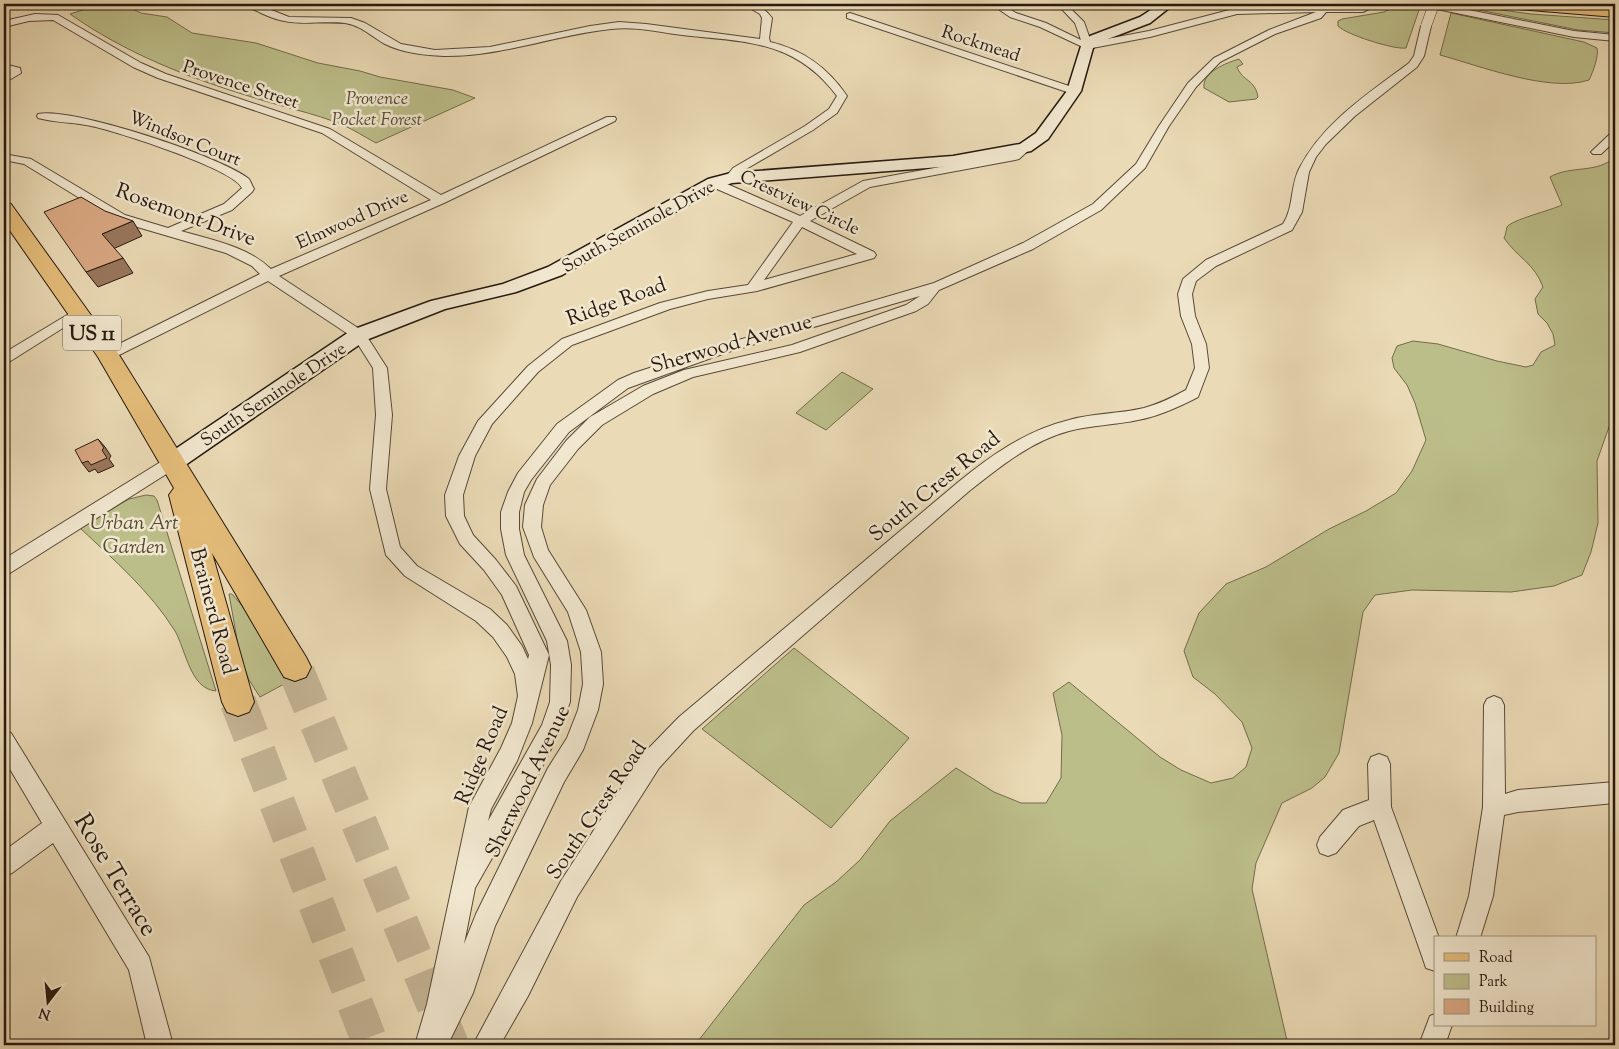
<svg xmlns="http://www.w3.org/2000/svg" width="1619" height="1049" font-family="'Sorts Mill Goudy',serif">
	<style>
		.green { fill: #bcbe8a; stroke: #726c4c }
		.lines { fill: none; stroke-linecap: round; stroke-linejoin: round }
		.primary-tunnel-far1 { stroke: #c3b394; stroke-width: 28; stroke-dasharray: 28 14; stroke-linecap: butt }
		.primary-tunnel { stroke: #c3b394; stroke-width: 36; stroke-dasharray: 36 18; stroke-linecap: butt }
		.street-casing { stroke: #584938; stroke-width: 2 }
		.secondary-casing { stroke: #27190f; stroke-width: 3 }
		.primary-casing { stroke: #27190f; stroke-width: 2 }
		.highway-casing { stroke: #27190f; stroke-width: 2 }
		.street { fill: #f1e7cf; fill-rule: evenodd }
		.secondary { fill: #f1e7cf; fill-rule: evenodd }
		.primary { fill: #e5bd7a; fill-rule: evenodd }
		.highway { fill: #e5bd7a; fill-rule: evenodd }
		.street-bridge-casing { stroke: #584938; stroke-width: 11; stroke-linecap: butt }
		.street-bridge { stroke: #f1e7cf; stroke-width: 10 }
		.shaded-wall { fill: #99765c; stroke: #27190f }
		.building { fill: #daa883; stroke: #27190f }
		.labels { text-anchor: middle; stroke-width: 5; stroke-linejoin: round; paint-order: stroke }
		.far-street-label { font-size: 18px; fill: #27190f; stroke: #f1e7cf }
		.far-park-label { font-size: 18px; font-style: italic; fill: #544b34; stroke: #f1e7cf }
		.shield { fill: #f1e7cf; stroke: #645749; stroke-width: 1 }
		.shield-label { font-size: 20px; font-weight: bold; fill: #27190f }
		.street-label { font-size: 21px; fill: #27190f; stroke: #f1e7cf }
		.park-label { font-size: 21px; font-style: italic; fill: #544b34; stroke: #f1e7cf }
		.near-street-label { font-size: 25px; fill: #27190f; stroke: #f1e7cf }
	</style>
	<rect width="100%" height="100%" fill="#eadab5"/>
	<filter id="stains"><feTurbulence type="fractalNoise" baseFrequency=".004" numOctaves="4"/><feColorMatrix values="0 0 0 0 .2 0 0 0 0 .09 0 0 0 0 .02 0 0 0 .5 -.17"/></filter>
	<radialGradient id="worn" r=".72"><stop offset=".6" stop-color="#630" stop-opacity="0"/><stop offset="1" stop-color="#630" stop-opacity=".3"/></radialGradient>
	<path class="green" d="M 102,4 L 124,5 L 141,13 L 167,17 L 192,33 L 256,43 L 318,63 L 360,71 L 380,77 L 453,90 L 475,98 L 376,143 C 365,137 354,130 343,125 C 314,113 282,107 252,97 C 189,78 125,53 70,14 Z
		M 1458,4 L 1531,14 L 1615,20 L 1615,33 L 1578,30 L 1459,6 Z
		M 1397,5 L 1420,7 L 1406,48 C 1394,50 1345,34 1338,26 L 1338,21 L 1342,19 L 1384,12 Z
		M 1451,13 L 1584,42 L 1597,48 C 1599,56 1593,72 1589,80 C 1550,93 1480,66 1440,55 Z
		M 1239,59 L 1243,64 L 1237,67 C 1243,82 1255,79 1258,97 L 1256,99 L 1229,102 L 1204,88 C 1202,72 1226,63 1239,59 Z
		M 1615,157 L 1615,410 L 1597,461 L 1598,523 L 1591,552 L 1582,575 L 1554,586 L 1511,592 L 1412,590 L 1375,595 L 1363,612 L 1339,753 L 1325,777 L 1312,788 L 1282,803 L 1256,863 L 1252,889 L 1288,1045 L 695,1045 L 804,905 L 836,882 L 860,860 L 890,821 L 956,768 L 994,792 L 1021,803 L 1046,803 L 1061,778 L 1062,735 L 1053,693 L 1069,682 L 1160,757 L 1181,770 L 1211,783 L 1233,778 L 1246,767 L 1252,748 L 1242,722 L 1215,694 L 1193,677 L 1184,651 L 1199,613 L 1226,584 L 1266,567 L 1329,529 L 1366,511 L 1396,493 L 1412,471 L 1426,440 L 1415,403 L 1407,385 L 1394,368 L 1392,358 L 1397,346 L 1413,341 L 1438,344 L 1497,361 L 1526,367 L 1533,365 L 1541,352 L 1555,345 L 1553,334 L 1547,323 L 1538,314 L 1535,299 L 1543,287 C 1535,264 1517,257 1504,238 C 1506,235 1506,230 1507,227 C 1511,220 1552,210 1562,205 L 1550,177 C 1571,165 1597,174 1615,157 Z
		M 842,372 L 873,389 L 826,430 L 796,413 Z
		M 146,495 L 154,496 L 157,500 L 216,691 C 190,689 186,650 175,631 C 150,591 114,560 80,528 L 129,499 Z
		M 229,594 L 232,594 C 256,621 272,649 286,683 L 260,697 L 249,680 L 240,656 Z
		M 794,648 L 909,738 L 831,828 L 702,729 Z"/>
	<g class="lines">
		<path class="primary-tunnel-far1" d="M 295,667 L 298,674"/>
		<path class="primary-tunnel" d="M 297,673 L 451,1045
			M 238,702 L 371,1045"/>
		<defs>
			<path id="street" d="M 245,4 L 256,4 L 289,17 L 351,18 L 365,23 L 401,44 L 435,50 L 490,47 L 590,26 L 619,22 L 646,24 L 760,39 L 762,18 L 760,14 L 743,4 C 755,3 764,7 772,18 L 769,38 L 770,42 C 804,50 828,68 847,96 L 837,113 L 813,130 L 741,172 L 735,181 L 731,182 L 725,178 L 733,168 L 805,126 L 829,109 L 837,96 C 795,40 746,42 682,35 C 658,32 635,26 611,29 C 554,35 501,57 444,56 C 424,55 403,53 385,44 C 372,37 361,25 345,23 C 312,20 294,29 261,13 C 255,10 248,8 245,4 Z
				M 991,4 L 1001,4 L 1016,13 L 1046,23 L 1081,40 L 1075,23 L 1057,4 L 1066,4 L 1084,22 L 1091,42 L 1149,31 L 1237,8 L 1362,6 L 1367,4 L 1378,4 L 1363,12 L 1326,12 L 1321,18 L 1275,34 L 1220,62 L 1196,87 L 1169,126 L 1145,168 L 1101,210 L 1033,249 L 939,290 L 928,304 L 916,311 L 800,352 L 693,377 L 653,394 L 602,425 L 578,449 L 550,485 L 543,505 L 541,527 L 548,550 L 586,610 L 601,652 L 603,684 L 598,710 L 583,750 L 564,782 L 495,926 L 473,993 L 450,1040 L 441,1045 L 415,1045 L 427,1004 L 469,807 L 501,748 L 512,723 L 518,696 L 515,674 L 507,657 L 493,637 L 476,621 L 405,576 L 386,555 L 370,489 L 376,415 L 373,368 L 354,338 L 268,281 L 113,358 L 103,358 L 101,355 L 103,352 L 260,274 L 252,266 L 226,253 L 117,221 L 24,164 L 4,160 L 4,154 L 31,159 L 125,215 L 168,228 L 224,204 L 242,188 C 234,169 116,131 91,126 C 74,122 56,123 38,118 L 37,116 L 38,114 C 70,106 223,157 249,179 C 251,182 252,186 254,189 L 252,192 L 232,210 L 181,231 C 211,240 247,246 271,269 L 431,200 L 322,133 L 158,78 L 133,67 L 53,20 L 29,21 L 4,27 L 4,21 L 35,14 L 58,15 L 141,63 L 166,74 L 330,129 L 441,195 L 607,117 L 615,117 L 616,119 L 615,121 L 444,203 L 279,276 L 364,332 L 387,368 L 392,415 L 386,489 L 400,547 L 417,566 L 490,609 L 507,625 L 522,646 L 528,659 L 529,655 L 502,595 L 484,570 L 460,544 L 446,516 L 445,495 L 459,456 L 478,421 L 528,366 L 562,339 L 660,303 L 708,291 L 748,285 L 793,222 L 710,186 L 708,183 L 710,180 L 718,180 L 800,216 L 863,181 L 1011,154 L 1025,145 L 1031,148 L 1019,159 L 1015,160 L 870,187 L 810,221 L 874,252 L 876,255 L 874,258 L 757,291 L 708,299 L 670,309 L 572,345 L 538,372 L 492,424 L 475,456 L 463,495 L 464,516 L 473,535 L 496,560 L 516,586 L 549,655 L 532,723 L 517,761 L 491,809 L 488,821 L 542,725 L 550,702 L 551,665 L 547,641 L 506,555 L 501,529 L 501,512 L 508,492 L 518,473 L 557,424 L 618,380 L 634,373 L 718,346 L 934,283 L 1023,243 L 1093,204 L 1136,164 L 1159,126 L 1188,83 L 1214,58 L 1269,30 L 1316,12 L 1237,14 L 1150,37 L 1087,49 L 1040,27 L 1010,17 ZM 802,227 L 857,254 L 764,280 ZM 920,296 L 906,305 L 792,345 L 684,370 L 643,386 L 590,417 L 566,441 L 537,479 L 525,505 L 523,527 L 534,557 L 568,612 L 581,652 L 583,684 L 578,710 L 567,738 L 548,768 L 476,914 L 464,944 L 475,888 L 529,793 L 558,735 L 570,702 L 571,665 L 567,641 L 524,555 L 519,529 L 519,512 L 524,492 L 531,480 L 569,432 L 628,388 L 728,352 Z
				M 1423,4 L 1439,4 L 1574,31 L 1615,35 L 1615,41 L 1574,37 L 1427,7 Z
				M 850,13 L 1078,89 L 1079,91 L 1078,93 L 1070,93 L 847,18 L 847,14 Z
				M 1426,23 L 1431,26 L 1424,56 L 1417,67 L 1355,116 L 1326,144 L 1316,157 L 1309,172 L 1302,212 L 1292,230 L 1216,266 L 1196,281 L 1192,294 L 1195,316 L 1206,344 L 1209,368 L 1198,397 C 1179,407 1159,416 1138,420 C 1115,425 1092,425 1069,431 C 1031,441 998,468 968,492 L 693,731 L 659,768 L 577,897 L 528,996 L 500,1045 L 473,1045 L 561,881 L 643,754 L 679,717 L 956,484 C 990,456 1025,431 1069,420 C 1093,413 1119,414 1144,408 C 1159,404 1173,397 1186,390 L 1195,368 L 1192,344 L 1181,316 L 1178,294 L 1183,279 L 1206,260 L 1283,224 C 1294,207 1290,187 1299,169 C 1322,123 1369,93 1409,63 L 1414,56 L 1421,26 Z
				M 4,64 L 20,68 L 21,73 L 4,83 L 4,76 L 11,72 L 4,70 Z
				M 1615,132 L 1615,141 L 1601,154 L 1593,154 L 1591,152 L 1593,150 L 1611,133 Z
				M 77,309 L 82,310 L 84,313 L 82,316 L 9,362 L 4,364 L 4,353 Z
				M 173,456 L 179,458 L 181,462 L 179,466 L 10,573 L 4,575 L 4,559 L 167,458 Z
				M 1494,696 L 1501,699 L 1504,705 L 1505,794 L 1518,790 L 1615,782 L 1615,803 L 1518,812 L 1504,815 L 1493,896 L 1480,938 L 1456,938 L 1469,896 L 1483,807 L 1484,705 L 1487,699 Z
				M 4,730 L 11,733 L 149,957 L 173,1045 L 147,1045 L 129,970 L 53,843 L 12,873 L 4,876 L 4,851 L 42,823 L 4,759 Z
				M 1379,754 L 1387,757 L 1390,764 L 1391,807 L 1439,938 L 1435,938 L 1435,971 L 1426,968 L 1423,959 L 1374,820 L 1359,826 L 1336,853 L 1328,856 L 1320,853 L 1317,845 L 1320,837 L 1343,810 L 1369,800 L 1368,764 L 1371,757 Z
				M 1435,1014 L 1435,1025 L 1452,1025 L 1445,1045 L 1419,1045 L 1430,1016 Z"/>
			<path id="secondary" d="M 1160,4 L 1174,4 L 1150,23 L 1100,42 L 1093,48 L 1081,91 L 1048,139 L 1031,151 L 953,166 L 732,183 L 720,187 L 562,275 L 516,292 L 445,309 L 366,340 L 181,468 L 173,470 L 165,468 L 161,462 L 165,456 L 352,330 L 431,301 L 503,284 L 548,267 L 708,179 L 731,173 L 953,156 L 1020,144 L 1036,133 L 1067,91 L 1082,43 L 1090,36 L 1140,17 Z"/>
			<path id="primary" d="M 4,202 L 11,204 L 116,350 L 306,657 L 311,667 L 306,677 L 295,681 L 284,677 L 212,553 L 254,702 L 249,712 L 238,716 L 227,712 L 222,702 L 169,495 L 174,488 L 98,357 L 4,222 Z"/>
			<path id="highway" d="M 1497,4 L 1553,4 L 1615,9 L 1615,17 L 1504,8 Z"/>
		</defs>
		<use href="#street" class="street-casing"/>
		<use href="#secondary" class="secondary-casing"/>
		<use href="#primary" class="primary-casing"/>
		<use href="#highway" class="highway-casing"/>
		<use href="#street" class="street"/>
		<use href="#secondary" class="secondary"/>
		<use href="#primary" class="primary"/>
		<use href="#highway" class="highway"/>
		<defs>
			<path id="street-bridge" d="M 1426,26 L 1434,4"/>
		</defs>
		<use href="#street-bridge" class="street-bridge-casing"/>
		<use href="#street-bridge" class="street-bridge"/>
	</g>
	<path class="shaded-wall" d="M 133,221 L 142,236 L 113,249 L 102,234 Z
		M 123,258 L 133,273 L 98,287 L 86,272 Z
		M 4,271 L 8,276 L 4,278 Z
		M 98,439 L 105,447 L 111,456 L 109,459 L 114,466 L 98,473 L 95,469 L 89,472 L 82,463 L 102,450 Z"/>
	<path class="building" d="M 81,197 L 105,211 L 133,221 L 102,234 L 123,258 L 86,272 L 44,212 Z
		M 98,439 L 104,448 L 102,450 L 107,458 L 91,465 L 88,461 L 82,463 L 75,450 Z"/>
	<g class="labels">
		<g class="far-street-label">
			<text transform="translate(981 43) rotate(18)" y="6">Rockmead</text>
			<text transform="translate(241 84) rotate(18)" y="6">Provence Street</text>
			<text transform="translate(185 138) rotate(22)" y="6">Windsor Court</text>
			<text transform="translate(800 202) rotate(25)" y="6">Crestview Circle</text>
			<text transform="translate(352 219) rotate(-24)" y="6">Elmwood Drive</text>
			<text transform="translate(638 226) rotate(-29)" y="6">South Seminole Drive</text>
			<text transform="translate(273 394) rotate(-34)" y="6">South Seminole Drive</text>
		</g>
		<g class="far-park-label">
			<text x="377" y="104">Provence<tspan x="377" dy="21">Pocket Forest</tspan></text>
		</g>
		<rect class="shield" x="63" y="315.5" width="58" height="35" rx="4"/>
		<g class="shield-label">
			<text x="92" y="340">US 11</text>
		</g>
		<g class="street-label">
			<text transform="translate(186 214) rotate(20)" y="7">Rosemont Drive</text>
			<text transform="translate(616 301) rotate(-20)" y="7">Ridge Road</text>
			<text transform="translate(731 343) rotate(-16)" y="7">Sherwood Avenue</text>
			<text transform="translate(934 486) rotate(-39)" y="7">South Crest Road</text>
			<text transform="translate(214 611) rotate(75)" y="7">Brainerd Road</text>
			<text transform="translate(481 755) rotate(-67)" y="7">Ridge Road</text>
			<text transform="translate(527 781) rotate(-64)" y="7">Sherwood Avenue</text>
			<text transform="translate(596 810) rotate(-56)" y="7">South Crest Road</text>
		</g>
		<g class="park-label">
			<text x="134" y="529">Urban Art<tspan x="134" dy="24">Garden</tspan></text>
		</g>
		<g class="near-street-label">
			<text transform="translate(117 874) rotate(59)" y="9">Rose Terrace</text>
		</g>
	</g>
	<rect width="1619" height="1049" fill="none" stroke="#eadab5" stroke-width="20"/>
	<rect x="5" y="5" width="1609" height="1039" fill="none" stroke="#27190f" stroke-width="2.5"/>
	<rect x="10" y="10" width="1599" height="1029" fill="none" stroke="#27190f"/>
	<rect x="1434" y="936" width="162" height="90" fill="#f1e7cf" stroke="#a09582"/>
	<rect x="1444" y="953" width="25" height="8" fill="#e5bd7a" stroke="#a09582"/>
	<text x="1479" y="962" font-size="15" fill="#27190f">Road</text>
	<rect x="1444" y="974" width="25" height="15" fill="#bcbe8a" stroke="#a09582"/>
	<text x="1479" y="986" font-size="15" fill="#27190f">Park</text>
	<rect x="1444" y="999" width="25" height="15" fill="#daa883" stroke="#a09582"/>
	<text x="1479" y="1012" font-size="15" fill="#27190f">Building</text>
	<g transform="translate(48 1002) rotate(196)" stroke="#f1e7cf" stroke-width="4" paint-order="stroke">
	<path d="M0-4L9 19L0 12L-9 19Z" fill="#27190f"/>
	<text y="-8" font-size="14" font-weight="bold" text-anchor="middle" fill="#27190f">N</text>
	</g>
	<rect width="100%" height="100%" filter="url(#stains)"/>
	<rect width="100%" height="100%" fill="url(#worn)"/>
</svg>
